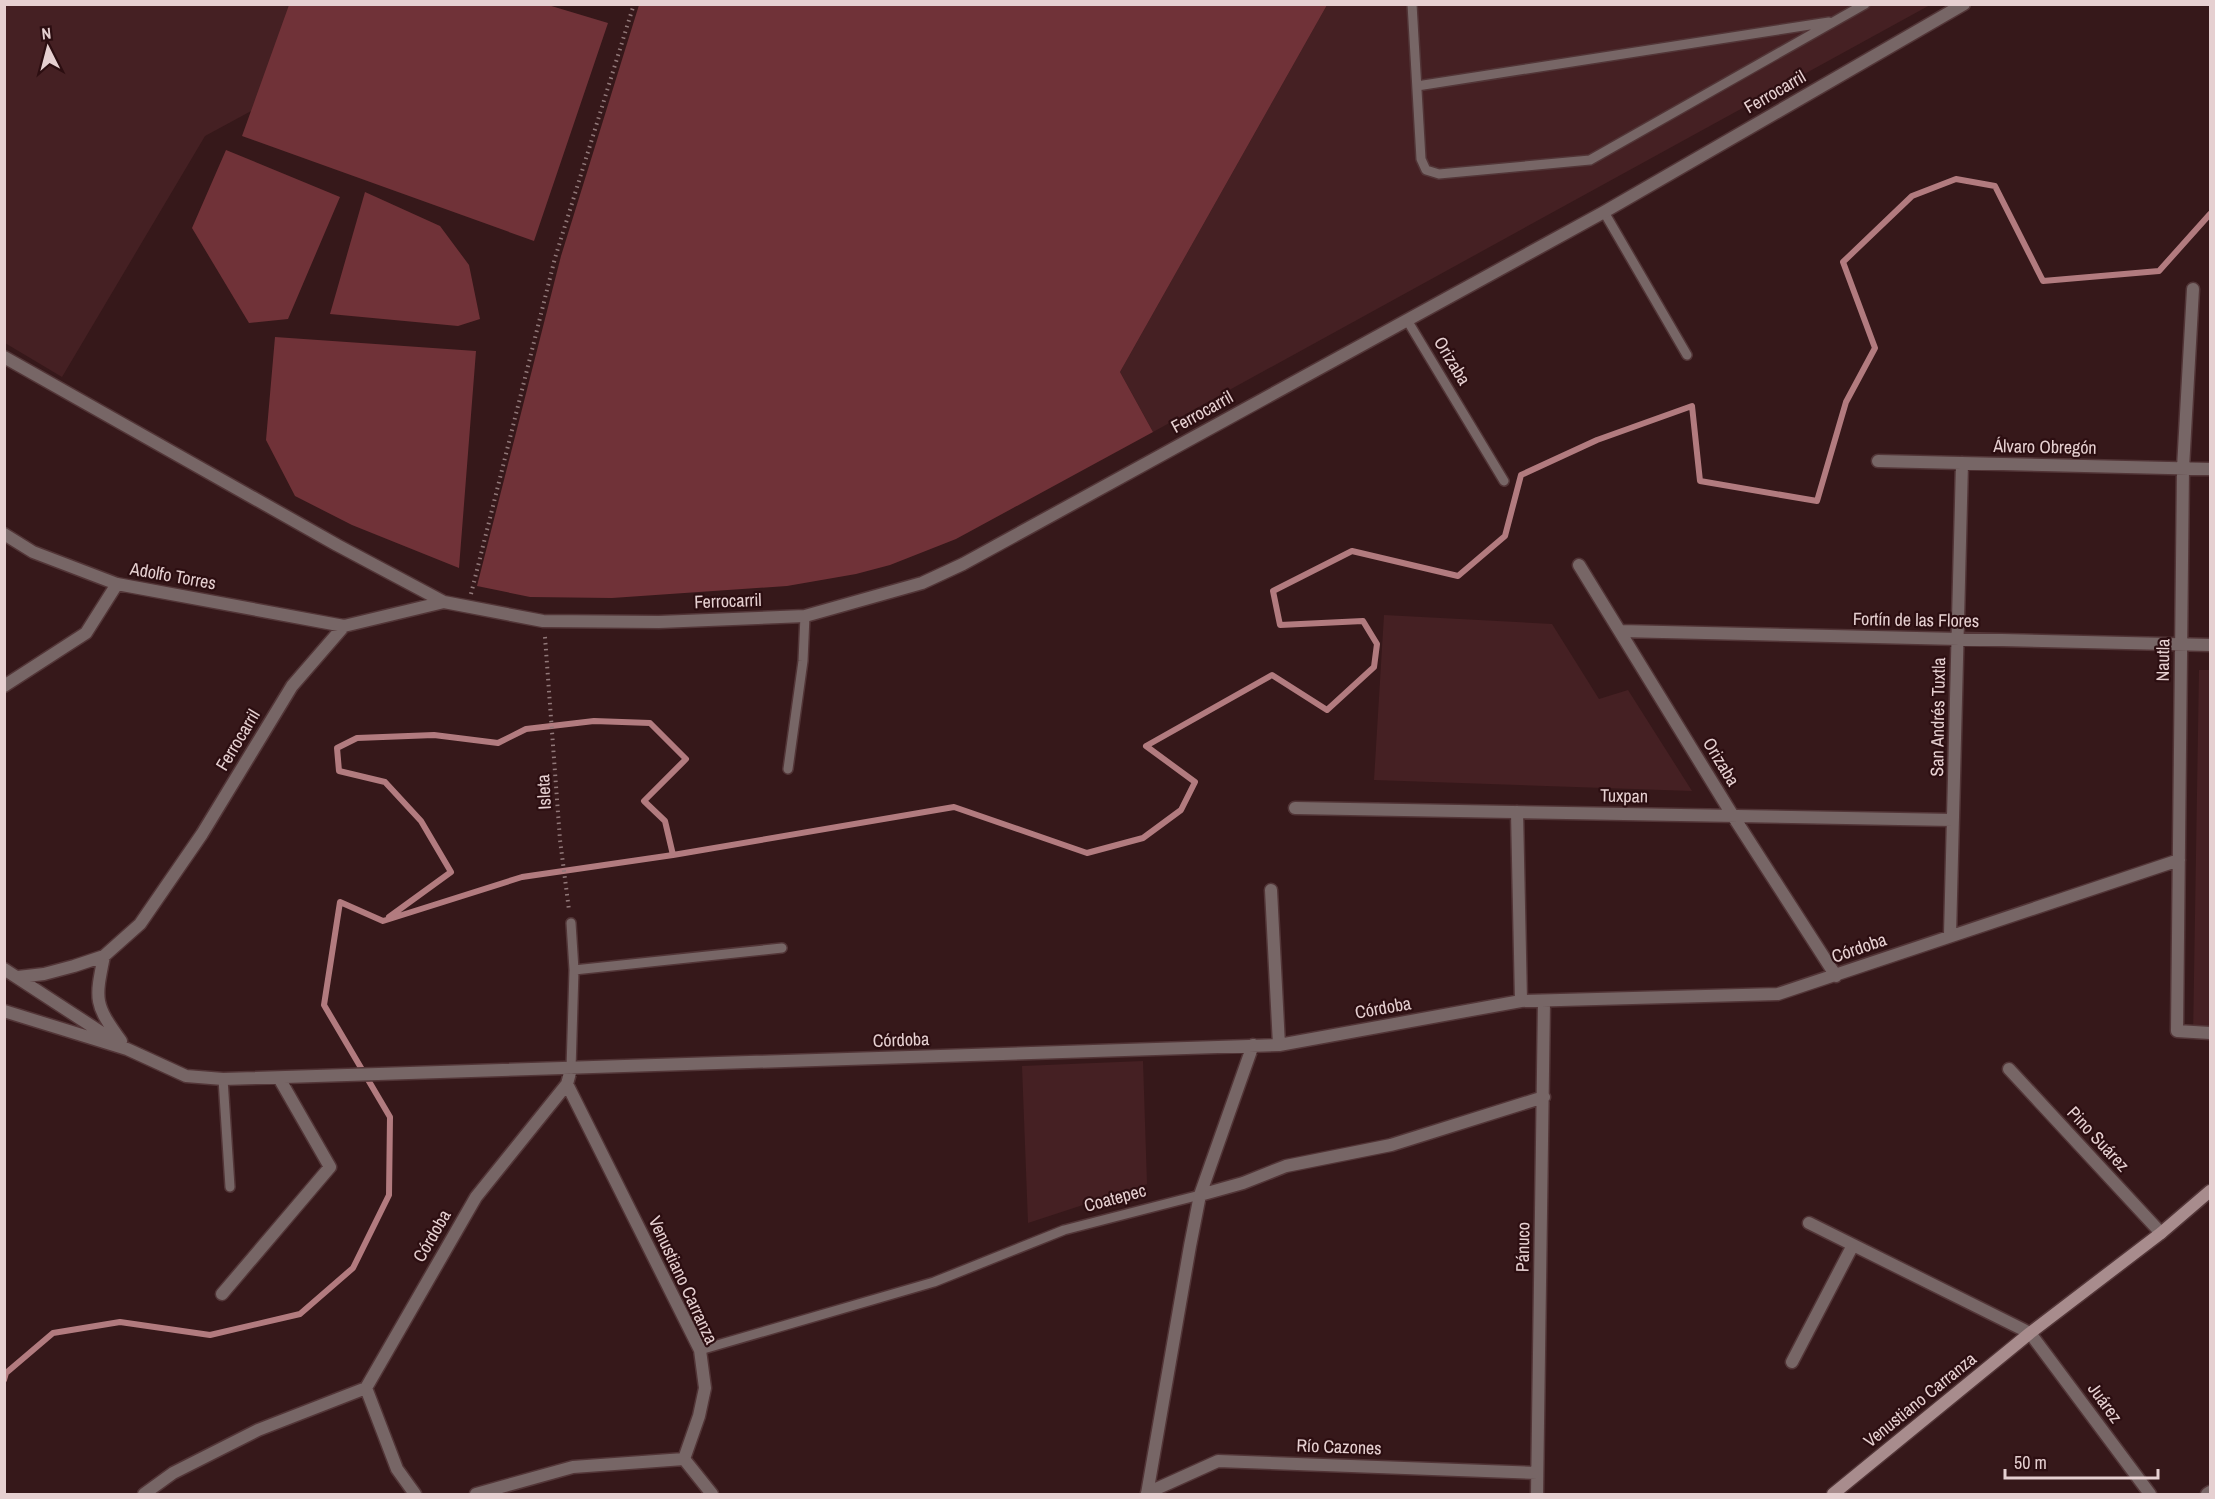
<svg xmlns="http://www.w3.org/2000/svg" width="2215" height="1499" font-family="'Archivo Narrow',sans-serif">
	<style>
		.built { fill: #452023 }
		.green { fill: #703238 }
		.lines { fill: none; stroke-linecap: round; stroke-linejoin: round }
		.stream { stroke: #b27b7f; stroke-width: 6 }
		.lane-casing { stroke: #523537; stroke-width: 12 }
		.street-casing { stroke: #523537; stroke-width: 15 }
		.secondary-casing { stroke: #523537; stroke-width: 15 }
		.path { stroke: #92797a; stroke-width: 4; stroke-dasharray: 1.5 4.5; stroke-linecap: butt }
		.lane { stroke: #766; stroke-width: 9 }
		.street { stroke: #766; stroke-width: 12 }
		.secondary { stroke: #a88c8d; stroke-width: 12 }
		.labels { text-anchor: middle; stroke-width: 4.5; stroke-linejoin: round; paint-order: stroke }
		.street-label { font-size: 18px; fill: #e6d0d1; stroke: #2c0e11 }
	</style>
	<rect width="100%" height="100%" fill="#36181a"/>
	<path class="built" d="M 5,5 L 290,5 L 253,110 L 205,136 L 62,377 L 5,343 Z
		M 1327,5 L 1930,5 L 1153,432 L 1120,372 Z
		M 1384,615 L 1552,624 L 1599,699 L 1628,690 L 1692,791 L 1374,780 Z
		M 2199,670 L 2210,670 L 2210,1040 L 2193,1039 Z
		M 1143,1061 L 1147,1184 L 1028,1223 L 1022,1066 Z"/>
	<path class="green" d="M 289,5 L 548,5 L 608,23 L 534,241 L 242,136 Z
		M 639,5 L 639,4 L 1327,5 L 1120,372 L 1153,432 L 956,539 L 890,565 L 856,574 L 787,586 L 612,598 L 530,597 L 477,586 L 561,256 Z
		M 226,150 L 340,197 L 288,319 L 249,323 L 192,228 Z
		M 365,192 L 440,226 L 469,265 L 480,319 L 458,326 L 330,314 Z
		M 275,337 L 476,351 L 459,568 L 352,525 L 295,496 L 266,440 Z"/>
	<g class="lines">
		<path class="stream" d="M 389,917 L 451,872 L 421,821 L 385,782 L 339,771 L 337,748 L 357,738 L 434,735 L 498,743 L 526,729 L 594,721 L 650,723 L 686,759 L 644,801 L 665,821 L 673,855
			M 4,1380 L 6,1373 L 53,1333 L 120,1322 L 210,1335 L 300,1314 L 353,1268 L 389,1195 L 390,1117 L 324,1005 L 340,902 L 383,921 L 522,877 L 673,855 L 954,807 L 1087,853 L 1143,838 L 1181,810 L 1195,782 L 1146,746 L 1272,675 L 1327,710 L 1374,667 L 1377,644 L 1363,621 L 1280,625 L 1273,591 L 1352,551 L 1458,576 L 1505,536 L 1521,475 L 1597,440 L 1692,406 L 1700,481 L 1817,501 L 1846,402 L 1875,348 L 1843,262 L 1912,196 L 1956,179 L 1995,186 L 2043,281 L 2159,271 L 2210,214"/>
		<defs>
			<path id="lane" d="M 1412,4 L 1421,159 L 1426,170 L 1439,174 L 1590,160 L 1865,4
				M 1417,86 L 1829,22
				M 1604,212 L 1687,355
				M 1407,320 L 1504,481
				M 788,769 L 803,661 L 805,616
				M 574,970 L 782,948
				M 571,1069 L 574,970 L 571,923
				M 223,1079 L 230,1187
				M 700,1350 L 934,1282 L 1064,1230 L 1200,1195"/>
			<path id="street" d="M 2193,289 L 2183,468 L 2177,1031 L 2210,1033
				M 4,357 L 337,545 L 444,602 L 543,621 L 659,622 L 805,616 L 922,583 L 963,564 L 1604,212 L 1964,4
				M 1878,461 L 2210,469
				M 4,534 L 33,552 L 117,584 L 344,626
				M 1579,565 L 1733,816 L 1836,976
				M 1620,631 L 2210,645
				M 4,686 L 86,633 L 117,584
				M 1295,808 L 1953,820
				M 1517,812 L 1521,1001
				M 1271,890 L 1279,1045
				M 1950,935 L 1962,463
				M 104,956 C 95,1000 94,1004 121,1041
				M 4,969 L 116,1042
				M 18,977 L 44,974 L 74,966 L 104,956 L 140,924 L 202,834 L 292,686 L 344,626 L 444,602
				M 4,1011 L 127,1049 L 186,1076 L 223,1079 L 1279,1045 L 1521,1001 L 1778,994 L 2179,860
				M 2009,1069 L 2161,1233
				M 567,1084 L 700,1350 L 705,1388 L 699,1416 L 684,1459 L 712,1494
				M 1200,1195 L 1243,1183 L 1286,1166 L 1391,1145 L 1544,1097
				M 1809,1223 L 2030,1333 L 2150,1494
				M 222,1294 L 330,1167 L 279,1078
				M 1792,1362 L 1853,1245
				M 366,1388 L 397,1469 L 415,1494
				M 1147,1493 L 1218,1461 L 1537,1473
				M 144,1494 L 173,1473 L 258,1430 L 366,1388 L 476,1197 L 567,1084 L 571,1069
				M 476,1494 L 573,1467 L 684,1459
				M 1147,1494 L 1190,1246 L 1200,1195 L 1253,1045
				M 1537,1494 L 1544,1001
				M 2207,1494 L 2210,1492"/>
			<path id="secondary" d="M 1833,1494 L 2030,1333 L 2161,1233 L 2210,1191"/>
		</defs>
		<use href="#lane" class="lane-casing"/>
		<use href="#street" class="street-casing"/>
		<use href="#secondary" class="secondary-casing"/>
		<path class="path" d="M 471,594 L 555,258 L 634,4
			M 545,637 L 560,840 L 569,910"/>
		<use href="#lane" class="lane"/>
		<use href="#street" class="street"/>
		<use href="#secondary" class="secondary"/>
	</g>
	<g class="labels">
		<g class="street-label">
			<text transform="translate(1775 92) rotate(-30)" y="6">Ferrocarril</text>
			<text transform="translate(1452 361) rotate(59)" y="6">Orizaba</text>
			<text transform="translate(1202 412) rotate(-29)" y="6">Ferrocarril</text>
			<text transform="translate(2045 447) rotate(1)" y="6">Álvaro Obregón</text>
			<text transform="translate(173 576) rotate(10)" y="6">Adolfo Torres</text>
			<text transform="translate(728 601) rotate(-2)" y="6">Ferrocarril</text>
			<text transform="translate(1916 620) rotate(1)" y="6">Fortín de las Flores</text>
			<text transform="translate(2163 660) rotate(-89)" y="6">Nautla</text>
			<text transform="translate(1938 717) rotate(-89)" y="6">San Andrés Tuxtla</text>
			<text transform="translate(238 740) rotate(-59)" y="6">Ferrocarril</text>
			<text transform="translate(1721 762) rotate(59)" y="6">Orizaba</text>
			<text transform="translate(544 792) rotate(-93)" y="6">Isleta</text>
			<text transform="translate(1624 796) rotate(1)" y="6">Tuxpan</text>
			<text transform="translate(1859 948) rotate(-19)" y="6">Córdoba</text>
			<text transform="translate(1383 1008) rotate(-10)" y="6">Córdoba</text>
			<text transform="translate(901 1040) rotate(-2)" y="6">Córdoba</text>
			<text transform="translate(2098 1139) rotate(47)" y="6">Pino Suárez</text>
			<text transform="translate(1115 1198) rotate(-15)" y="6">Coatepec</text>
			<text transform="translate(432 1236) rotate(-60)" y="6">Córdoba</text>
			<text transform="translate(1523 1247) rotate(-89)" y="6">Pánuco</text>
			<text transform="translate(683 1280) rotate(65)" y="6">Venustiano Carranza</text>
			<text transform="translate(1920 1400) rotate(-39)" y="6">Venustiano Carranza</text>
			<text transform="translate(2105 1403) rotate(54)" y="6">Juárez</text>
			<text transform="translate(1339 1447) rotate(2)" y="6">Río Cazones</text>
		</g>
	</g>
	<rect width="2215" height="1499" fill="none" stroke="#e6d0d1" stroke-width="12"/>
	<g transform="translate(48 48) rotate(354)" stroke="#2c0e11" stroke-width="4.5" paint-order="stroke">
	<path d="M0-4.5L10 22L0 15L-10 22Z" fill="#e6d0d1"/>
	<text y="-9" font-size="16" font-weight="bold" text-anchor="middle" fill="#e6d0d1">N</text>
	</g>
	<path d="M2005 1469v9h153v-9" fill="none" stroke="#e6d0d1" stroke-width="3"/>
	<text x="2014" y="1469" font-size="18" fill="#e6d0d1" stroke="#2c0e11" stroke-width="4.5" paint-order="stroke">50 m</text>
</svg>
